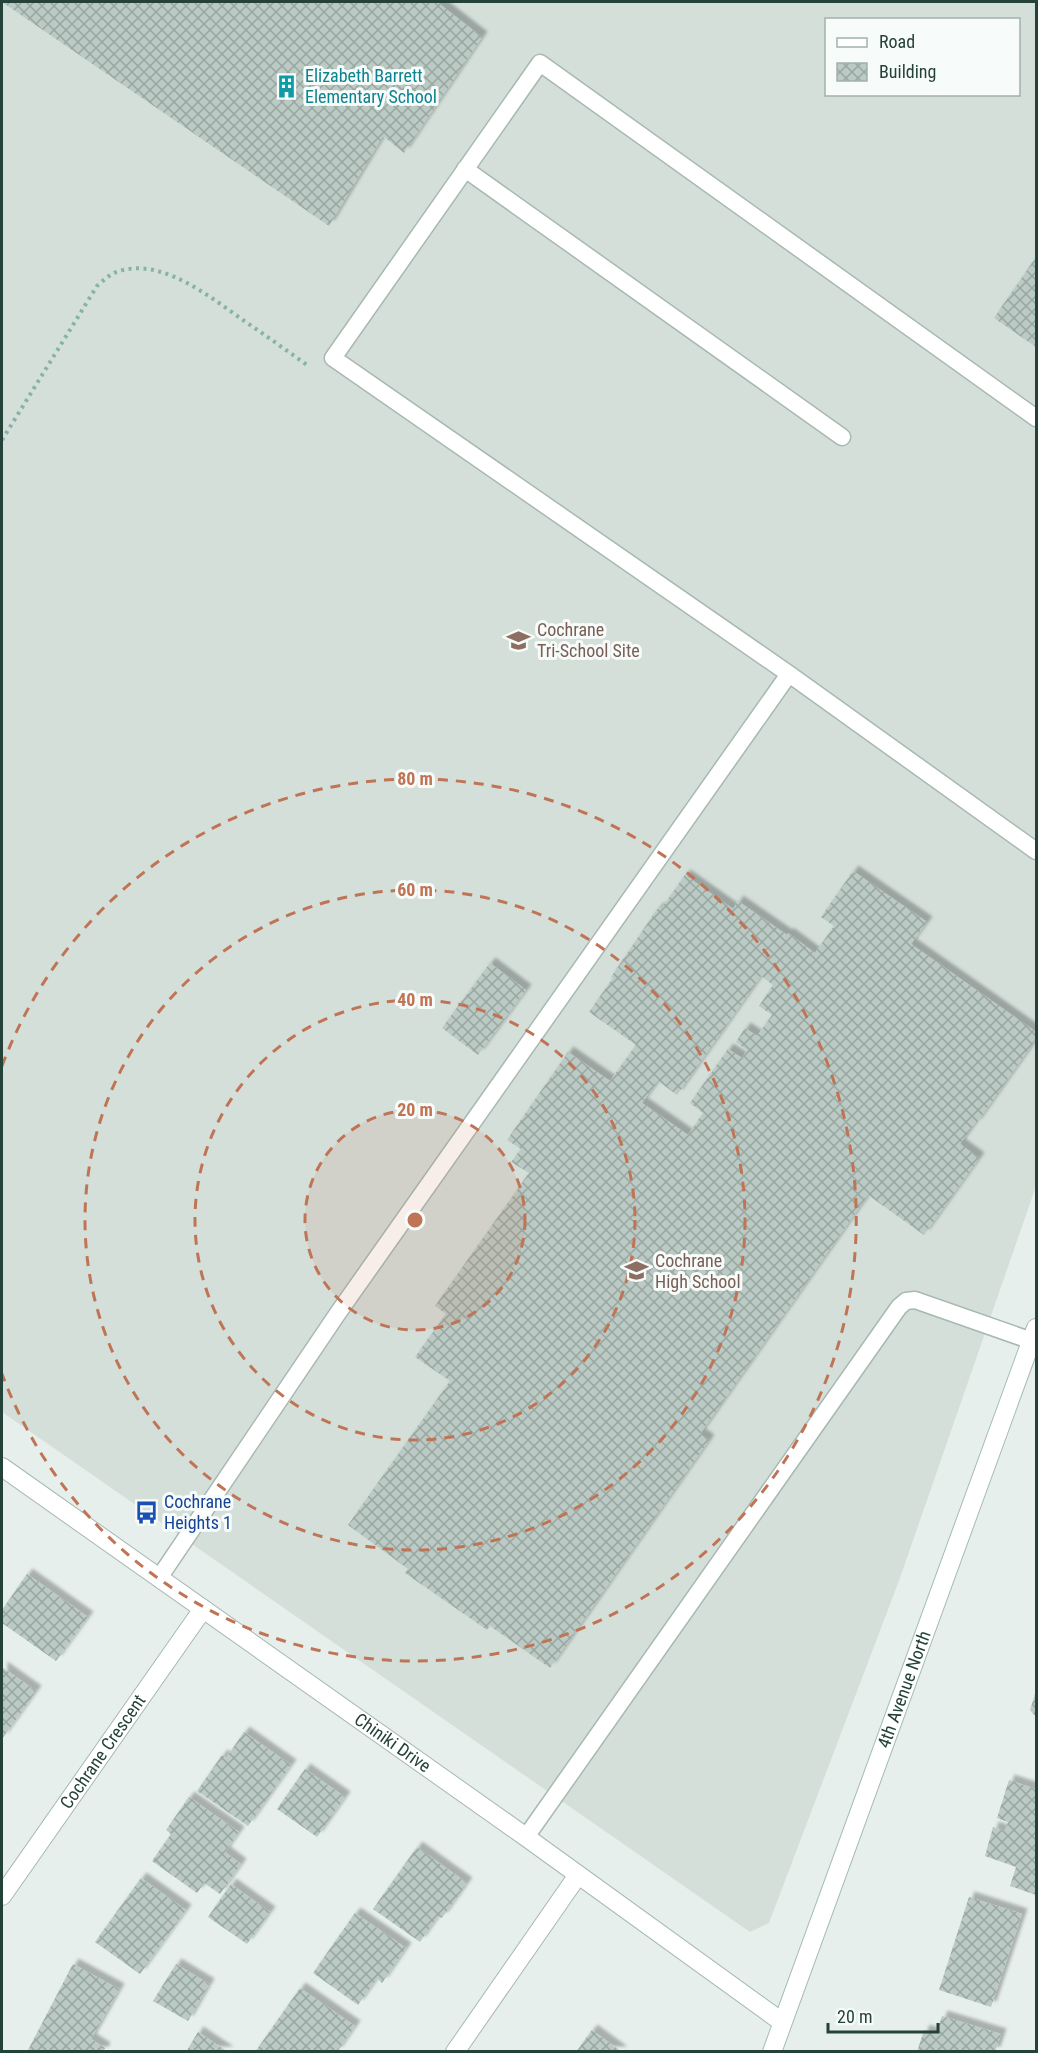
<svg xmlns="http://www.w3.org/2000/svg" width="1038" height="2053" font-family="'Roboto Condensed',sans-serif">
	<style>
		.built { fill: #d4dfda; fill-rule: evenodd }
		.building { fill: url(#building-cross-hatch); fill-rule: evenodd; filter: url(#shadow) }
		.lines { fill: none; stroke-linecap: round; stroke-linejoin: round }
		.lane-casing { stroke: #a8b8b2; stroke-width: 19 }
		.street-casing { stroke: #a8b8b2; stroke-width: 20 }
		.secondary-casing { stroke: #a4bbb3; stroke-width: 20 }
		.path { stroke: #86b3a5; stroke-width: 4; stroke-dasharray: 3 4.5; stroke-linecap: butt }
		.lane { stroke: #fff; stroke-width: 16 }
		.street { stroke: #fff; stroke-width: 18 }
		.secondary { stroke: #fff; stroke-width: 18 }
		.ring { fill: none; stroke: #c07456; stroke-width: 3; stroke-dasharray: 10 8 }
		.labels { text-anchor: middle; stroke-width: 6; stroke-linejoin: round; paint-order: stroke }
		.culture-label { font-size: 18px; fill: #0d838f; stroke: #f7fbf9; text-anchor: start }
		.education-label { font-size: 18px; fill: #785e54; stroke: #f7fbf9; text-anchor: start }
		.transit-label { font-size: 18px; fill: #164399; stroke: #f7fbf9; text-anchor: start }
		.street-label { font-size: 18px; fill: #24423a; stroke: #f7fbf9 }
		.centre { fill: #c07456; stroke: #f7fbf9; stroke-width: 3 }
		.ring-label { font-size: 18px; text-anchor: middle; font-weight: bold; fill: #c07456; stroke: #f7fbf9; stroke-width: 6; stroke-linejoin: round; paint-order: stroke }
	</style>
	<defs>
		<pattern id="building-cross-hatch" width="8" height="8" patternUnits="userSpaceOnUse" patternTransform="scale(1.5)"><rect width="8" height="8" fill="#bbcac4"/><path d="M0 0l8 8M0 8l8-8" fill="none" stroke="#98a6a0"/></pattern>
		<filter id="shadow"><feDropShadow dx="5.5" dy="-5.5" stdDeviation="1.5" flood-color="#0004"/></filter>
	</defs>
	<rect width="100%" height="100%" fill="#e6efeb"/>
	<path class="built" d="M 2,2 L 1036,2 L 1036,1186 L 900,1578 L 769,1923 L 750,1932 L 2,1412 ZM 826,20 L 1018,20 L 1018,94 L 826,94 Z"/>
	<path class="building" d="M 2,2 L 437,2 L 482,37 L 404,153 L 383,136 L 329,226 Z
		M 1036,257 L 1036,347 L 994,318 Z
		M 853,871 L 927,922 L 911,944 L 1036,1032 L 1036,1039 L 976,1124 L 975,1123 L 960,1144 L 979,1158 L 924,1235 L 868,1195 L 700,1434 L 709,1440 L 550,1668 L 490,1626 L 487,1630 L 405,1573 L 408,1569 L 348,1525 L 450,1381 L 415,1357 L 446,1314 L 435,1306 L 529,1173 L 511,1162 L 521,1149 L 507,1140 L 568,1052 L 610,1081 L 636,1045 L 589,1012 L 613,978 L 611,977 L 658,908 L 661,909 L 685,875 L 733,909 L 738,901 L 787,935 L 788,933 L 815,953 L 834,926 L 821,917 ZM 761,976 L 773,985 L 759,1006 L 772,1015 L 757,1036 L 745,1028 L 736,1042 L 747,1050 L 742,1058 L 728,1049 L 690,1103 L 703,1113 L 688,1135 L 642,1103 L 658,1081 L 677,1095 Z
		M 490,963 L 526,990 L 478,1055 L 442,1028 Z
		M 27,1574 L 88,1617 L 56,1661 L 2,1623 L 2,1610 Z
		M 2,1667 L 36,1691 L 2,1739 Z
		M 1036,1691 L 1036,1717 L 1030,1710 Z
		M 244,1732 L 291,1765 L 248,1826 L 197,1791 L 222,1755 L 226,1758 Z
		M 305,1769 L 345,1797 L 317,1837 L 277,1809 Z
		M 1009,1780 L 1036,1789 L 1036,1895 L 1010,1886 L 1016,1867 L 985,1856 L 993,1827 L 1005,1831 L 1008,1822 L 997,1818 Z
		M 189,1797 L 239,1832 L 225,1852 L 241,1864 L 220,1894 L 204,1883 L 197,1893 L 152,1861 L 171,1834 L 166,1830 Z
		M 417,1847 L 467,1883 L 442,1918 L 438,1916 L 420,1942 L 373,1909 Z
		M 141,1878 L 186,1910 L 140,1974 L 95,1942 Z
		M 231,1884 L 270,1912 L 247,1944 L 208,1917 Z
		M 969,1897 L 1022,1914 L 991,2007 L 939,1990 Z
		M 355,1913 L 406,1948 L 382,1983 L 377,1978 L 358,2005 L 313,1973 Z
		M 73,1964 L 119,1989 L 91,2039 L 105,2048 L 103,2052 L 27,2052 Z
		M 176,1964 L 209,1984 L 188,2021 L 153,2001 Z
		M 300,1988 L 355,2026 L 337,2052 L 255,2052 Z
		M 942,2016 L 1001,2034 L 995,2052 L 917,2052 L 924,2030 L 936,2034 Z
		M 592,2030 L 622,2052 L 576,2052 Z
		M 198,2032 L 228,2052 L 186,2052 Z"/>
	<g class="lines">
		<defs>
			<path id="lane" d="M 465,169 L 842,437
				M 1036,418 L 540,63 L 333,358 L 789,674 L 1036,851
				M 159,1578 L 338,1313 L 789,674
				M 526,1837 L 899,1307 L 906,1301 L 915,1300 L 1032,1341"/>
			<g id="street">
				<path id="s1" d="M 2,1467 L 526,1837 L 782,2022"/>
				<path id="s2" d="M 2,1896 L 203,1609"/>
				<path d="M 455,2052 L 578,1875"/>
			</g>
			<g id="secondary">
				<path id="s3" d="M 772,2052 L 1036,1328"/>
			</g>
		</defs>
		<use href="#lane" class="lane-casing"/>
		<use href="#street" class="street-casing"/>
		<use href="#secondary" class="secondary-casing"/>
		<path class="path" d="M 2,440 L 97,286 C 105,279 112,272 123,270 C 166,260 211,298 243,320 C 265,335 286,350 307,365"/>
		<use href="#lane" class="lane"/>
		<use href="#street" class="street"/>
		<use href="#secondary" class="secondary"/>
	</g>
	<circle cx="415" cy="1220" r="110" fill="#c07456" fill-opacity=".12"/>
	<g class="ring">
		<circle cx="415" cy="1220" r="110"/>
		<circle cx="415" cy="1220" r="220"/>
		<circle cx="415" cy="1220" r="330"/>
		<path d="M2 1066A441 441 0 1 1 2 1374"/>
	</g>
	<defs>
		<symbol id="building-bare" viewBox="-9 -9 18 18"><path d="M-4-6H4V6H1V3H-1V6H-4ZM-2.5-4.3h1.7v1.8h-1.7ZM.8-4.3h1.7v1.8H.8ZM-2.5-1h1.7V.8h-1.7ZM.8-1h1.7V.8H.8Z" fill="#0f9aa8" stroke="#f7fbf9" stroke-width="2.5" paint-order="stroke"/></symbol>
		<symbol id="school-bare" viewBox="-9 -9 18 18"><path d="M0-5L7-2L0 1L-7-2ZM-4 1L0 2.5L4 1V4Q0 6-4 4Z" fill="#8d6e63" stroke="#f7fbf9" stroke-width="2.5" paint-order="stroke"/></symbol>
		<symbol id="bus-bare" viewBox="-9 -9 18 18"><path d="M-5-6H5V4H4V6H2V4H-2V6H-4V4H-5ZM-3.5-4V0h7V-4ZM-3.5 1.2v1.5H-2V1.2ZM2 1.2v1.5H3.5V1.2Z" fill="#1a4fb4" stroke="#f7fbf9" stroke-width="2.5" paint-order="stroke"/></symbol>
	</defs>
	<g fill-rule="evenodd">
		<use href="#building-bare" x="270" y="70" width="33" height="33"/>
		<use href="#school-bare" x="502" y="624" width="33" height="33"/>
		<use href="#school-bare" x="620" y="1254" width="33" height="33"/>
		<use href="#bus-bare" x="130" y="1496" width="33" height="33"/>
	</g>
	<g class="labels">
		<g class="culture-label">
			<text x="305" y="82">Elizabeth Barrett<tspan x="305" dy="21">Elementary School</tspan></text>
		</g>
		<g class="education-label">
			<text x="537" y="636">Cochrane<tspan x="537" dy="21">Tri-School Site</tspan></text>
			<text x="655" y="1267">Cochrane<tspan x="655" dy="21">High School</tspan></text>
		</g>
		<g class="transit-label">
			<text x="164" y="1508">Cochrane<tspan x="164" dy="21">Heights 1</tspan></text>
		</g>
		<g class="street-label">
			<text dy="6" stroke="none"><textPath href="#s3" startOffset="386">4th Avenue North</textPath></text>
			<text dy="6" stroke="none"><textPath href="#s1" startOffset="478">Chiniki Drive</textPath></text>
			<text dy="6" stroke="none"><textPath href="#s2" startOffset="176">Cochrane Crescent</textPath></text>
		</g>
	</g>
	<circle cx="415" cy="1220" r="9" class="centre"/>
	<g class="ring-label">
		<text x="415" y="785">80 m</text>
		<text x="415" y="896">60 m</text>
		<text x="415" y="1006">40 m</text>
		<text x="415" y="1116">20 m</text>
	</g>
	<rect width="1038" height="2053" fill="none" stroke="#24423a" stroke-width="6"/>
	<rect x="825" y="18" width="195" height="78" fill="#f7fbf9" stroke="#a3b1ad" stroke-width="1.5"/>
	<rect x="837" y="38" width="30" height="9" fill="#ffffff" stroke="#a3b1ad" stroke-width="1.5"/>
	<text x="879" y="48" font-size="18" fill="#24423a">Road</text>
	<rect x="837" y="63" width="30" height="18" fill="url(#building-cross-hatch)" stroke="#a3b1ad" stroke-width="1.5"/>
	<text x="879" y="78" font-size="18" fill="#24423a">Building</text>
	<path d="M828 2023v9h110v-9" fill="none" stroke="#24423a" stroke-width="3"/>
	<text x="837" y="2023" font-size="18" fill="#24423a" stroke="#f7fbf9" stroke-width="4.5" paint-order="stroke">20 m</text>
</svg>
